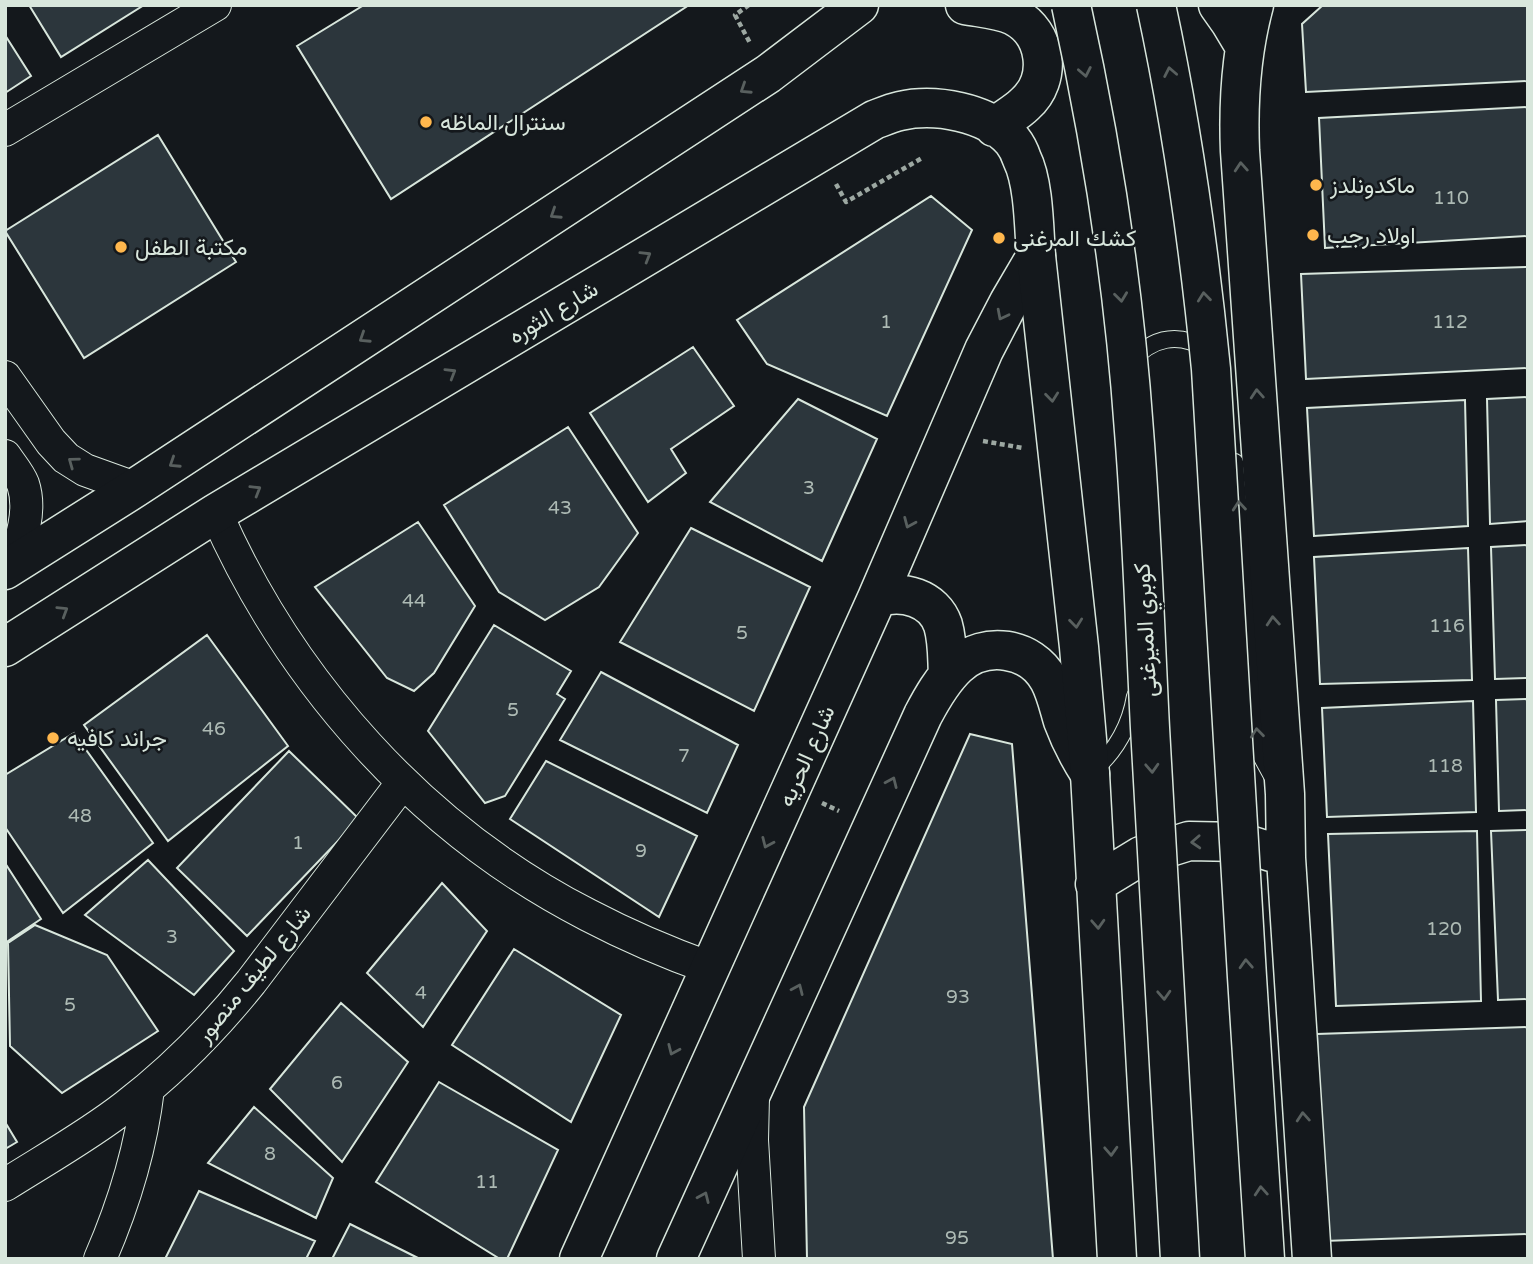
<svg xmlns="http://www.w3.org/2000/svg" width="1533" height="1264" font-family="'Varela Round',Vazirmatn,sans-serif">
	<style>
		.building { fill: #2c363c; stroke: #d8e6dc; stroke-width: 2 }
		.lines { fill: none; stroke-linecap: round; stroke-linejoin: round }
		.service-casing { stroke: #d8e6dc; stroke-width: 18 }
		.minor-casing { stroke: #d8e6dc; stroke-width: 34 }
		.tertiary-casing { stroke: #d8e6dc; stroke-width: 41 }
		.trunk-casing { stroke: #d8e6dc; stroke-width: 41 }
		.path { stroke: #9da8a2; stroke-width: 4.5; stroke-dasharray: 5 3.5; stroke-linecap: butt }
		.service { stroke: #14181c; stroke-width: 16 }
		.minor { stroke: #14181c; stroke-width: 32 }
		.tertiary { stroke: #14181c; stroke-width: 38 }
		.trunk { stroke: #14181c; stroke-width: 38 }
		.secondary-bridge-casing { stroke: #d8e6dc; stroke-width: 41; stroke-linecap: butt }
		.secondary-bridge { stroke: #14181c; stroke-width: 38 }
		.oneway { stroke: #59605f }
		.poi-dot { fill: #ffb74d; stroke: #14181c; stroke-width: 2.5 }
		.labels { text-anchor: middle; stroke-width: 5; stroke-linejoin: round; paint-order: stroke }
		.number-label { font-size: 19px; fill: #adbab4 }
		.poi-label { font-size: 23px; fill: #d8e6dc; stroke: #14181c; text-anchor: start }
		.street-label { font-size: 23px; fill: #d8e6dc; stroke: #14181c }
	</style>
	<rect width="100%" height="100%" fill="#14181c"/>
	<path class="building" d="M 29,5 L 144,5 L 61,57 Z
		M 364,5 L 689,5 L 391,199 L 297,46 Z
		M 1323,5 L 1528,5 L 1528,81 L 1306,92 L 1302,24 Z
		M 5,35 L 31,76 L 5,93 Z
		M 1528,107 L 1528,236 L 1325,248 L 1319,118 Z
		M 158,135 L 236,262 L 84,358 L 5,231 Z
		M 931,196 L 972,230 L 887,416 L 767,364 L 737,320 Z
		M 1528,267 L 1528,368 L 1306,379 L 1301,274 Z
		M 693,347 L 734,406 L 671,449 L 686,473 L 648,502 L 590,413 Z
		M 1528,397 L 1528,521 L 1490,524 L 1487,399 Z
		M 798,399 L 877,439 L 822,561 L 710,502 Z
		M 1465,400 L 1468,526 L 1314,536 L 1307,408 Z
		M 568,427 L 638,533 L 599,587 L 545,620 L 499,592 L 444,505 Z
		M 418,522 L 475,606 L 434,673 L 414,691 L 387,678 L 315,587 Z
		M 691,528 L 810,587 L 754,711 L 620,642 Z
		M 1528,545 L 1528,678 L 1495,679 L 1491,547 Z
		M 1468,548 L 1472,680 L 1320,684 L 1314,557 Z
		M 494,625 L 571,671 L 557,694 L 565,699 L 505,796 L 485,803 L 428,731 Z
		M 207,635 L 288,746 L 168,841 L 84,725 Z
		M 601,672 L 738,745 L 707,813 L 560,740 Z
		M 1528,699 L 1528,810 L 1499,811 L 1496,700 Z
		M 1473,701 L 1476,812 L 1327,817 L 1322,708 Z
		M 74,733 L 153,843 L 63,913 L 5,827 L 5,775 Z
		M 970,734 L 1012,744 L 1053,1259 L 807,1259 L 804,1107 Z
		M 289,751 L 359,819 L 247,936 L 177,868 Z
		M 546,761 L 697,836 L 659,917 L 510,819 Z
		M 1528,830 L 1528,999 L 1498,1000 L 1491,831 Z
		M 1477,831 L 1481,1001 L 1336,1006 L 1328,834 Z
		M 148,860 L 234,951 L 194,995 L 85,915 Z
		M 5,863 L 41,919 L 5,943 Z
		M 442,883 L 487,931 L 423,1027 L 367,973 Z
		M 35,925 L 107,955 L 158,1031 L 62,1093 L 10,1046 L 8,943 Z
		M 514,949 L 621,1015 L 571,1122 L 452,1045 Z
		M 341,1003 L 408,1062 L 342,1162 L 270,1089 Z
		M 1528,1027 L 1528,1234 L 1324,1241 L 1317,1034 Z
		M 439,1082 L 558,1150 L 507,1259 L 500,1259 L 376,1182 Z
		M 254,1107 L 333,1178 L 316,1218 L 208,1163 Z
		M 5,1122 L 17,1142 L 5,1149 Z
		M 199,1191 L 315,1241 L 306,1259 L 165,1259 Z
		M 350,1224 L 420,1259 L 332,1259 Z"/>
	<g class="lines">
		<defs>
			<path id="service" d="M 1130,362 C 1153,337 1178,332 1207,349
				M 1235,462 L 1257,742 L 1261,756 L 1273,778
				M 1092,772 C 1116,751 1130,727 1135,696"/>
			<path id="minor" d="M 5,130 L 215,5
				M 5,377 L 51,442 L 66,458 L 85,470 L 135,488
				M 5,456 C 11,465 19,474 23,484 C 32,511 21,541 12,566
				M 216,513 C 291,683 422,830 588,915 C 628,936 668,953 710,968
				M 753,1097 L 752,1140 L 759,1259
				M 5,1185 C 46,1159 89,1135 126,1106 C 173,1070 214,1028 251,982 L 403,782
				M 100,1259 C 124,1204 141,1149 148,1089"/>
			<path id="tertiary" d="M 877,598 C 902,589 934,598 943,625 C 948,642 947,659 948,676
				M 579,1259 L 877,598 L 984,350 L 1009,302 L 1036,256
				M 676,1259 L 923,715 C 932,698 942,680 957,666 C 985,640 1031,647 1049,680 C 1056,693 1059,708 1063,721 C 1070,740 1079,757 1090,774"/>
			<path id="trunk" d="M 965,5 C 981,8 999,9 1014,16 C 1047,33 1053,79 1025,104 C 1016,113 1004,119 994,127
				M 1218,5 L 1230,22 L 1245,47
				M 1254,5 C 1241,53 1238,102 1240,151 L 1285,794 L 1286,858 L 1312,1259
				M 5,570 L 135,488 L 768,74 L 859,5
				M 5,647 L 216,513 L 874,120 C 882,117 891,113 900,111 C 935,103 987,112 1012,140 C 1016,145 1020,153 1022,159 C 1034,183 1034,229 1036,256 L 1079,647 L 1090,774 L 1117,1259
				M 1095,884 L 1141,856 L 1189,841 L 1240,842 L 1271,852"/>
		</defs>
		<use href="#service" class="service-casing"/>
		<use href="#minor" class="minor-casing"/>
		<use href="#tertiary" class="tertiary-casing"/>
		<use href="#trunk" class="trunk-casing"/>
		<path class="path" d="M 749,5 L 735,15 L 750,43
			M 836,184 L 846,202 L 922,158
			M 983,441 L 1023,448
			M 822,803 L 839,811"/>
		<use href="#service" class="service"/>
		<use href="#minor" class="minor"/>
		<use href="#tertiary" class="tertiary"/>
		<use href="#trunk" class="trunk"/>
		<defs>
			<path id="secondary-bridge" d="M 1071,5 C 1102,145 1124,288 1134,431 C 1142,530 1145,629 1150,728 C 1159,905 1169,1082 1180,1259
				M 1156,5 C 1182,126 1199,247 1211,369 L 1247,977 L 1265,1259"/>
		</defs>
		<use href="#secondary-bridge" class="secondary-bridge-casing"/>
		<use href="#secondary-bridge" class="secondary-bridge"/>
	</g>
	<defs><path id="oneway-chevron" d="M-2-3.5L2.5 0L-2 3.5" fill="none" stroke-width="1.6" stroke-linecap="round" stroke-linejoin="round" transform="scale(1.75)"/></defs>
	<g class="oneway">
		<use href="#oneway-chevron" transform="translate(1085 72) rotate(79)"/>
		<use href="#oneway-chevron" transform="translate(1170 72) rotate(-101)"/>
		<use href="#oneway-chevron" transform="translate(745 89) rotate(147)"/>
		<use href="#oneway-chevron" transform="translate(1241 167) rotate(-94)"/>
		<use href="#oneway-chevron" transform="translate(555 214) rotate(147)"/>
		<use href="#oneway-chevron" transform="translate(646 256) rotate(-31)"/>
		<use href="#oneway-chevron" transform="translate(1121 297) rotate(83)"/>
		<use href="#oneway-chevron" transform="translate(1204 297) rotate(-96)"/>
		<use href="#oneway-chevron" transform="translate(1002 315) rotate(117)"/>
		<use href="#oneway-chevron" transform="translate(364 338) rotate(147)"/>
		<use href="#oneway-chevron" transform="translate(451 373) rotate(-31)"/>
		<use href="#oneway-chevron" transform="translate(1257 394) rotate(-94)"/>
		<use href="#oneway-chevron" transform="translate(1052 397) rotate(84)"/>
		<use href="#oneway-chevron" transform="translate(73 462) rotate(-144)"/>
		<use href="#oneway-chevron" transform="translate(174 463) rotate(147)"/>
		<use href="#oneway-chevron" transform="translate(256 490) rotate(-31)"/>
		<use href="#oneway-chevron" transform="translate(1239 506) rotate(-95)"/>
		<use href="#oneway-chevron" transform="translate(909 523) rotate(113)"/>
		<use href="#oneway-chevron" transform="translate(63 611) rotate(-32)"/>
		<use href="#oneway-chevron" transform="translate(1273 621) rotate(-94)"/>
		<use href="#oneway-chevron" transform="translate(1076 623) rotate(84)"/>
		<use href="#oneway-chevron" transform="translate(1257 733) rotate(-96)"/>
		<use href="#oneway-chevron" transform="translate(1152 768) rotate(87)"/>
		<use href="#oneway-chevron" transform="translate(892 782) rotate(-66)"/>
		<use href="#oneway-chevron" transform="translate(1196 842) rotate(177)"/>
		<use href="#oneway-chevron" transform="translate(767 843) rotate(114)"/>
		<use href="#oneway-chevron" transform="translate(1098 924) rotate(87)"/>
		<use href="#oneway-chevron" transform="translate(1246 964) rotate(-93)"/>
		<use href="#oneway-chevron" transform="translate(798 989) rotate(-66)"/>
		<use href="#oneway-chevron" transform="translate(1164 995) rotate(87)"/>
		<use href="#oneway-chevron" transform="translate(673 1050) rotate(114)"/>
		<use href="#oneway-chevron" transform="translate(1303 1117) rotate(-94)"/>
		<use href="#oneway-chevron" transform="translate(1111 1151) rotate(87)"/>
		<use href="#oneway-chevron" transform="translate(1261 1191) rotate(-94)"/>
		<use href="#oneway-chevron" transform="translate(704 1197) rotate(-66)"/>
	</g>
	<g class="poi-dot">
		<circle cx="426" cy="122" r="7"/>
		<circle cx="1316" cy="185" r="7"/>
		<circle cx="1313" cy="235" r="7"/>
		<circle cx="999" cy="238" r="7"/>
		<circle cx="121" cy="247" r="7"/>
		<circle cx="53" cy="738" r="7"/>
	</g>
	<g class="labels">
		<g class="number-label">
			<text x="1451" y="204">110</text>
			<text x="886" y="328">1</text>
			<text x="1450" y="328">112</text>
			<text x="809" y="494">3</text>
			<text x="560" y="514">43</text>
			<text x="414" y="607">44</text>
			<text x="1447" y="632">116</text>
			<text x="742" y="639">5</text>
			<text x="513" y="716">5</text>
			<text x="214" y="735">46</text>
			<text x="684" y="762">7</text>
			<text x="1445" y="772">118</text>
			<text x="80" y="822">48</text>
			<text x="298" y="849">1</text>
			<text x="641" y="857">9</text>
			<text x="1444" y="935">120</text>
			<text x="172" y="943">3</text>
			<text x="421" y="999">4</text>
			<text x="958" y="1003">93</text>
			<text x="70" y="1011">5</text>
			<text x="337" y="1089">6</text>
			<text x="270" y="1160">8</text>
			<text x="487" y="1188">11</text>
			<text x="957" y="1244">95</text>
		</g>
		<g class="poi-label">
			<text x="440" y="130">سنترال الماظه</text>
			<text x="1330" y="193">ماكدونلدز</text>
			<text x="1327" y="243">اولاد رجب</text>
			<text x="1013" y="246">كشك المرغنى</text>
			<text x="135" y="255">مكتبة الطفل</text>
			<text x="67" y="746">جراند كافيه</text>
		</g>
		<g class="street-label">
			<text transform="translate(553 312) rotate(-31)" y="8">شارع الثوره</text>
			<text transform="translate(1145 630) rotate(-93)" y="8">كوبري الميرغنى</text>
			<text transform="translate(806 756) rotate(-66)" y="8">شارع الحريه</text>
			<text transform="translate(253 974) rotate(-51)" y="8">شارع لطيف منصور</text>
		</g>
	</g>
	<rect width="1533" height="1264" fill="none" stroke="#d8e6dc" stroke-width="14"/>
</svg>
